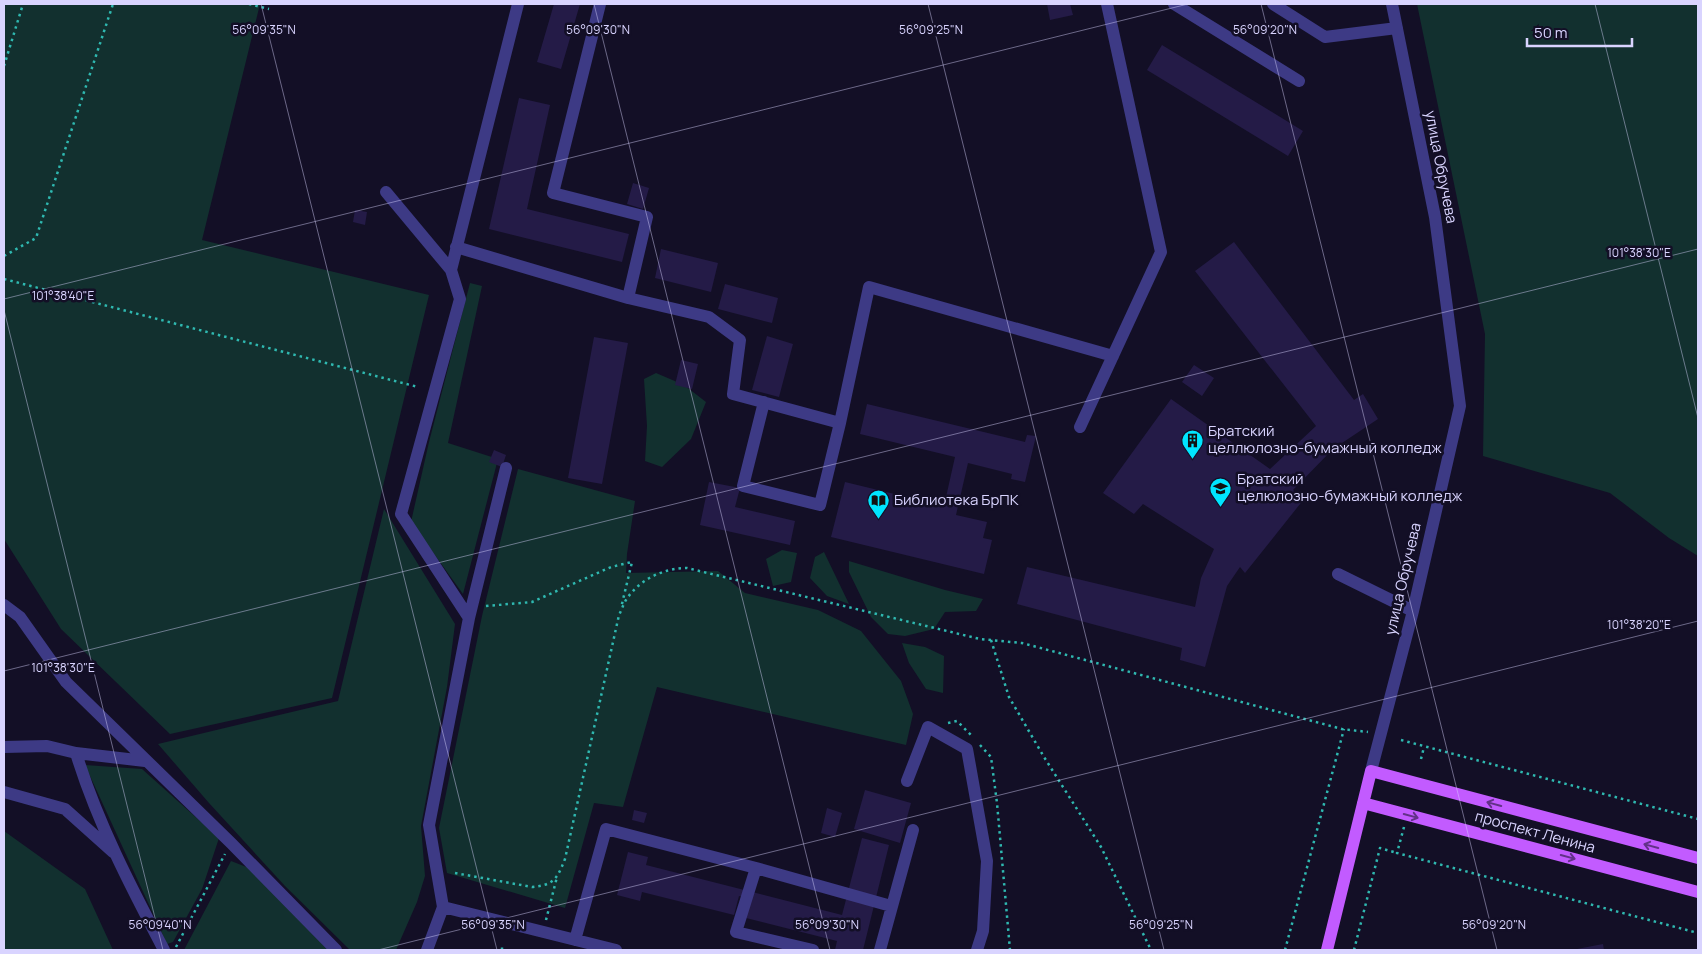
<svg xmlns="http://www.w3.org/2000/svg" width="1702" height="954" font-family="Manrope,sans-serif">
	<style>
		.green { fill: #12302f }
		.building { fill: #241b47 }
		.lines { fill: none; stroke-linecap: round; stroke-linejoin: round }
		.path { stroke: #2fb8b0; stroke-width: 2.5; stroke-dasharray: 2.5 4; stroke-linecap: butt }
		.minor { stroke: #3d3a85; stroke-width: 12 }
		.major { stroke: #c25bff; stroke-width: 12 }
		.oneway { stroke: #623188 }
		.ticks { fill: none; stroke: #d9d4ff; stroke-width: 1; stroke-opacity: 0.45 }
		.labels { text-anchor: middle; stroke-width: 5; stroke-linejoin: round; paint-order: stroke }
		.street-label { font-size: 15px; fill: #d9d4ff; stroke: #130f26 }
		.poi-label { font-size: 15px; fill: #d9d4ff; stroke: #130f26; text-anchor: start }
		.ticks-label { font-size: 12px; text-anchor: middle; fill: #d9d4ff; stroke: #130f26; stroke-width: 5; stroke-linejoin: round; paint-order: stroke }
	</style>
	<rect width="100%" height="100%" fill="#130f26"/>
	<path class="green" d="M 4,4 L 260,4 L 202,240 L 429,295 L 332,698 L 170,734 L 61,629 L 4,539 Z
		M 1417,4 L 1698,4 L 1698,556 L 1669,538 L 1610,493 L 1483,456 L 1485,334 Z
		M 470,283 L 482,286 L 448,443 L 498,459 L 463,594 L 411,522 L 429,442 Z
		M 656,373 L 684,385 L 706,402 L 691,439 L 662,467 L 645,461 L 647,426 L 644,379 Z
		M 518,469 L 635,501 L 627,554 L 626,573 L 718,571 L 745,593 L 818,610 L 861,631 L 901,681 L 913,714 L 906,745 L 657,687 L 623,807 L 594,803 L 565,908 L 447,873 L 439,828 L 482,616 Z
		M 384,509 L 455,624 L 447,687 L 421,826 L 425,876 L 417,902 L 396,950 L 350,950 L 285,886 L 209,803 L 158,744 L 338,701 Z
		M 782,550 L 797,553 L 791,582 L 773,586 L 766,559 Z
		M 824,552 L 849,604 L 827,596 L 810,578 L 815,557 Z
		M 849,561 L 945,590 L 983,599 L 976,611 L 945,612 L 934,629 L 905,636 L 888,634 L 871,617 L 849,572 Z
		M 902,643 L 925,647 L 944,656 L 943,693 L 926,689 L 909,663 Z
		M 85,765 L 142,769 L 219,838 L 202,889 L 173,942 L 167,944 Z
		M 4,831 L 85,889 L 113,950 L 4,950 Z
		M 231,861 L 249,868 L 328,950 L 184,950 Z"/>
	<path class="building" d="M 554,4 L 580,4 L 561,69 L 537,62 Z
		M 1047,4 L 1070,4 L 1073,15 L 1050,20 Z
		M 1162,45 L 1303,131 L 1288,156 L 1147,70 Z
		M 519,98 L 550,105 L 527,209 L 629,234 L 622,262 L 489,229 Z
		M 633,183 L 649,188 L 643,209 L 627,204 Z
		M 355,210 L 367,212 L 365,225 L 353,222 Z
		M 1234,242 L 1354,400 L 1363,394 L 1378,419 L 1333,449 L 1293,490 L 1304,499 L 1245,573 L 1240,567 L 1227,586 L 1205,667 L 1180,660 L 1182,648 L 1017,604 L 1027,567 L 1195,607 L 1201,578 L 1214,549 L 1143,504 L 1134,514 L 1103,493 L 1171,399 L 1270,469 L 1316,426 L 1195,271 Z
		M 661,249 L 718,263 L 711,292 L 655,278 Z
		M 725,284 L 778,298 L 772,323 L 718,309 Z
		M 767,336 L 793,344 L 779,397 L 752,390 Z
		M 594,337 L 628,343 L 602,484 L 568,478 Z
		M 681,360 L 698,364 L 692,389 L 675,385 Z
		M 1194,365 L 1214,378 L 1202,396 L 1182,382 Z
		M 867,404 L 1025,442 L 1027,435 L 1036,436 L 1025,482 L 1011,479 L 1012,474 L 968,463 L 956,515 L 987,522 L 983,538 L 992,540 L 984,574 L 831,537 L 845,482 L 944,506 L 955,457 L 860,434 Z
		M 494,450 L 506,455 L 502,467 L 489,462 Z
		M 709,482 L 740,488 L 735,507 L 795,521 L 790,545 L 700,525 Z
		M 865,790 L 911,803 L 900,843 L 854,829 Z
		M 827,808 L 842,813 L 835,837 L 821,833 Z
		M 634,810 L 647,813 L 644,823 L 632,820 Z
		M 862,838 L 889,845 L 863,950 L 835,950 L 837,941 L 746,918 L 751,899 L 739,896 L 734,915 L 642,892 L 640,901 L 617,895 L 628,852 L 648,857 L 646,865 L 842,915 Z
		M 1603,944 L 1604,950 L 1577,950 L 1577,949 Z"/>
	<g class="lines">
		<path class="path" d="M 249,4 L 269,9
			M 4,66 L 23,4
			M 4,256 L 36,238 L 113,4
			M 4,279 L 418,387
			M 486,606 L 532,602 L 611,567 L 632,562 L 621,608
			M 991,640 L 1009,697 L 1044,757 L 1101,847 L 1151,950
			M 948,723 L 957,721 L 971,735
			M 1401,740 L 1698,819
			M 980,745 L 991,757 L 997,803 L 1010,950
			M 1421,759 L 1424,747
			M 1404,827 L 1397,853 L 1698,933
			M 455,873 L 532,887 C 554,885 557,879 565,859 L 619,615 C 622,609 624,602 628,597 C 642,578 665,568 687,568 L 980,639 L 1022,643 L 1342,729 L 1368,732
			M 546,920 L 557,877
			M 176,947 L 225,854
			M 502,950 L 502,947
			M 1285,950 L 1344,729
			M 1354,950 L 1380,848 L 1397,853"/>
		<path class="minor" d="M 1174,4 L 1299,81
			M 1273,4 L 1325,37 L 1397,28
			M 386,192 L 451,270
			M 456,247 L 628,298 L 647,217 L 553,193 L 600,4
			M 628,298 L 709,317 L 740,340 L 733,394 L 840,423 L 869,287 L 1113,356
			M 764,402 L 743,486 L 820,505 L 840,423
			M 1080,427 L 1161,252 L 1107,4
			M 1338,574 L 1413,611
			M 4,605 L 20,617 L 66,682 L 231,843 L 336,950
			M 469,618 L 401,514 L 460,299 L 451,270 L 518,4
			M 4,747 L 47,746 L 76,753 C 97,822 131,887 164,950
			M 76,753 L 145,761
			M 1371,771 L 1413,611 L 1460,406 L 1435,217 L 1392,4
			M 907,781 L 928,727 L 967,749 L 987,861 L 983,931 L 977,950
			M 4,792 L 65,809 L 113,852
			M 756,868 L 891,906
			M 443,907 L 429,825 L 469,618 L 506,468
			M 443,907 L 616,950
			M 575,940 L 606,829 L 756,868 L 736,932 L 813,950
			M 427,950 L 443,907
			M 880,950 L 913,830"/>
		<path class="major" d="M 1363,803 L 1698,892
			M 1327,950 L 1371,771 L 1698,858"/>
	</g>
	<defs><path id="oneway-shaft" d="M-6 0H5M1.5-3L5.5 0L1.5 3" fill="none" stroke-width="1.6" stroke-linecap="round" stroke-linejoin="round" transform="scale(1.25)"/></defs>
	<g class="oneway">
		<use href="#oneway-shaft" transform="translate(1494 804) rotate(-165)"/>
		<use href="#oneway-shaft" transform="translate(1411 816) rotate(15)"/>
		<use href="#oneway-shaft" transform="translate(1651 846) rotate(-165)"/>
		<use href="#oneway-shaft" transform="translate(1568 857) rotate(15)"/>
	</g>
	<path class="ticks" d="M 261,4 L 497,950M 594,4 L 830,950M 928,4 L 1164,950M 1261,4 L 1497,950M 1595,4 L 1698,418M 4,299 L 1188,4M 4,310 L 163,950M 4,671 L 1698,249M 378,950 L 1698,621"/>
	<defs>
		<symbol id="building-pin" viewBox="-11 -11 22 30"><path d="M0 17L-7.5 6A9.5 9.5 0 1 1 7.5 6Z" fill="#00e5ff" stroke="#130f26"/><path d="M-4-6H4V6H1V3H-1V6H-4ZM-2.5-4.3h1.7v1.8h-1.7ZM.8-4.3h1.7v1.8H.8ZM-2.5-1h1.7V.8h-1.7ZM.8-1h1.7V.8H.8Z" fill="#111"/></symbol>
		<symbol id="university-pin" viewBox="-11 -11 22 30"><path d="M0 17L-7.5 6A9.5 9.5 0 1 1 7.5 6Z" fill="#00e5ff" stroke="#130f26"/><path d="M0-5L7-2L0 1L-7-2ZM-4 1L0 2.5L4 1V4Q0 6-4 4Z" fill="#111"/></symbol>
		<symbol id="library-pin" viewBox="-11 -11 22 30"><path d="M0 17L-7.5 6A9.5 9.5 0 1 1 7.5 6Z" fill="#00e5ff" stroke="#130f26"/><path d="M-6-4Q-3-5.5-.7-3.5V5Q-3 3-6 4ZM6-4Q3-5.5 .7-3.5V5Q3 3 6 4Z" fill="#111"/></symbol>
	</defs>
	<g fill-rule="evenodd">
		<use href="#building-pin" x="1180" y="428" width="25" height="34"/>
		<use href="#university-pin" x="1208" y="476" width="25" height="34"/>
		<use href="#library-pin" x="866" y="488" width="25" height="34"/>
	</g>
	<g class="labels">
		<g class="street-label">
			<text transform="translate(1441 167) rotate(79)" y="5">улица Обручева</text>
			<text transform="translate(1403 579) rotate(-77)" y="5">улица Обручева</text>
			<text transform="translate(1535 832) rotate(15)" y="5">проспект Ленина</text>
		</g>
		<g class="poi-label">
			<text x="1208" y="436">Братский<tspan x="1208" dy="17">целлюлозно-бумажный колледж</tspan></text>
			<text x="1237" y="484">Братский<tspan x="1237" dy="17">целюлозно-бумажный колледж</tspan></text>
			<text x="894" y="505">Библиотека БрПК</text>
		</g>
	</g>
	<g class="ticks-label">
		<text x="264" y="34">56°09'35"N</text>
		<text x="598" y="34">56°09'30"N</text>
		<text x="931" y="34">56°09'25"N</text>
		<text x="1265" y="34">56°09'20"N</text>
		<text x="1639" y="257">101°38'30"E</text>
		<text x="63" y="300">101°38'40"E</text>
		<text x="1639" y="629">101°38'20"E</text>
		<text x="63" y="672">101°38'30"E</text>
		<text x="160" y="929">56°09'40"N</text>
		<text x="493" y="929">56°09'35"N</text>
		<text x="827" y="929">56°09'30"N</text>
		<text x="1161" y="929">56°09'25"N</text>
		<text x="1494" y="929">56°09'20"N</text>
	</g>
	<rect width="1702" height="954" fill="none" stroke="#d9d4ff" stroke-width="10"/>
	<path d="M1527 38v8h105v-8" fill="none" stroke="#d9d4ff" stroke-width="2.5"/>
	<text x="1534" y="38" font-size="15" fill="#d9d4ff" stroke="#130f26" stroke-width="4" paint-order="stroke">50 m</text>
</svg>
